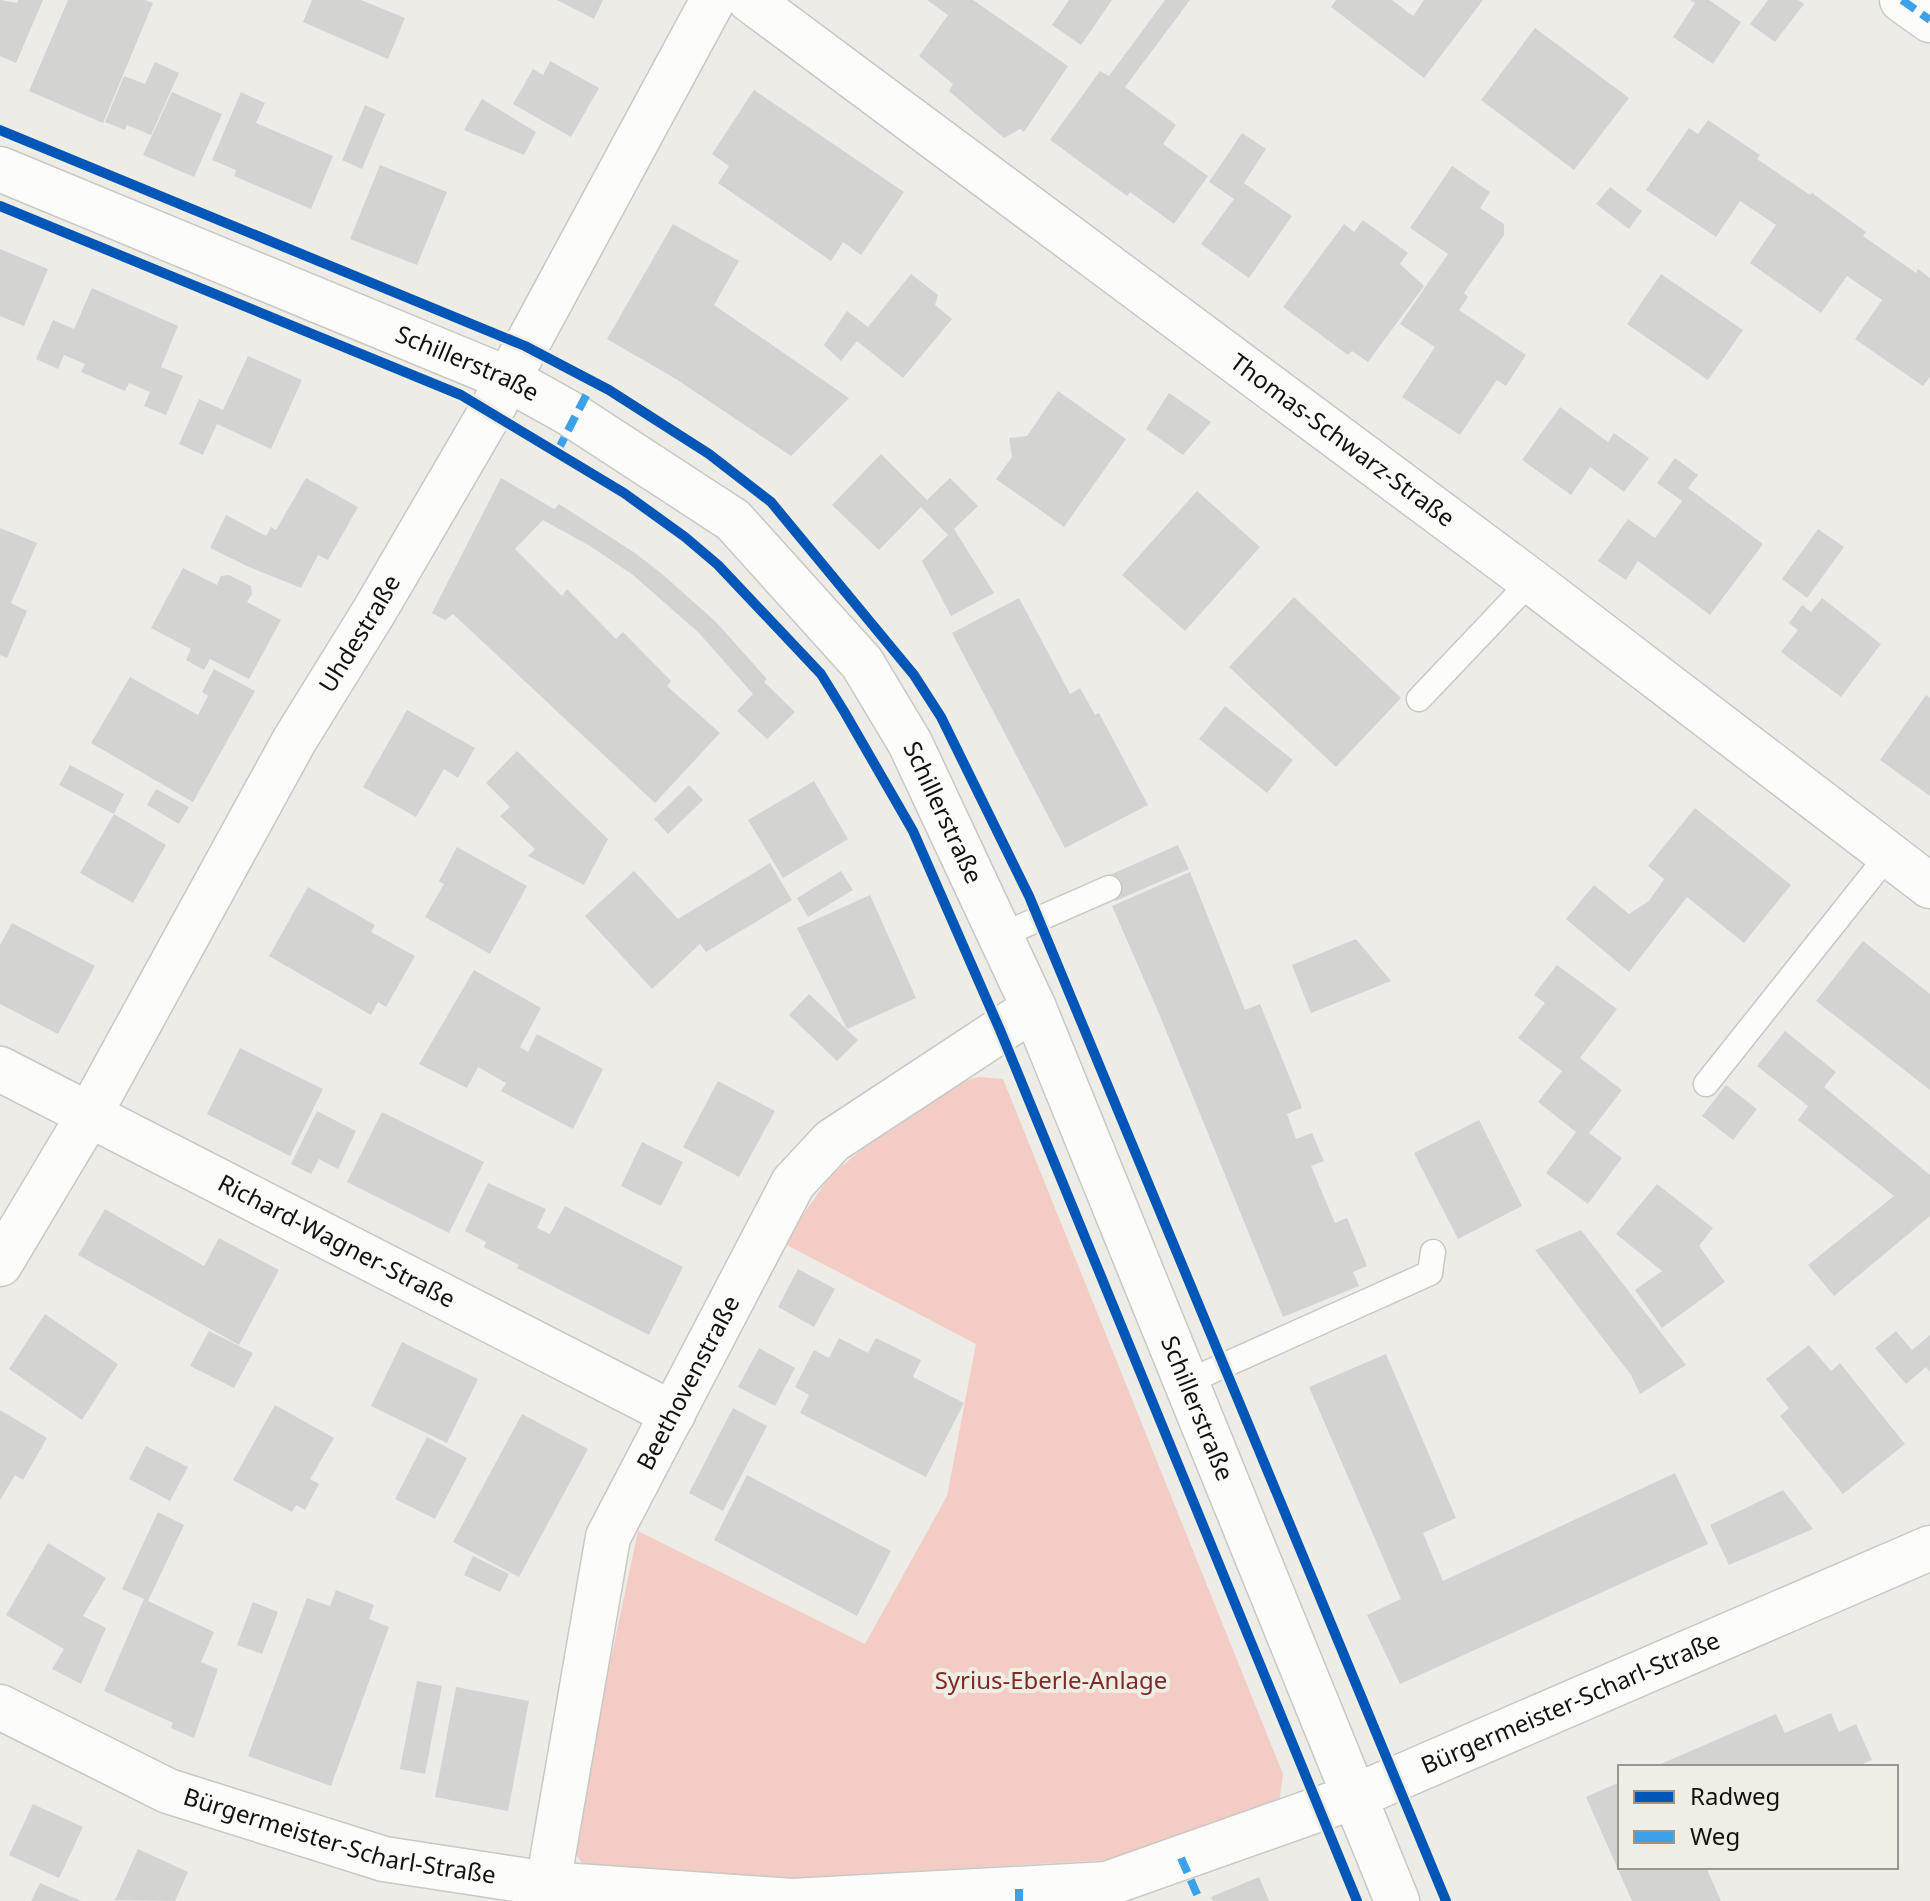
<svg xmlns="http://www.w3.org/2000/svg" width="1930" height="1901" font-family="'Noto Sans',sans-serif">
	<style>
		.green { fill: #f3ccc5 }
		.building { fill: #d3d4d0 }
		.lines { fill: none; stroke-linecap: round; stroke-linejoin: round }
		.service-casing { stroke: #c9c8c4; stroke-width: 27 }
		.minor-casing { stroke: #c9c8c4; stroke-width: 47 }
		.tertiary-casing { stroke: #c9c8c4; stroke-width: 47 }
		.service { stroke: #fcfcfb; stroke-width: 24 }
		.minor { stroke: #fcfcfb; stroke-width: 44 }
		.tertiary { stroke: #fcfcfb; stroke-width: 44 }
		.quiet { stroke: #3da1ea; stroke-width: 8; stroke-dasharray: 16 8; stroke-linecap: butt }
		.cycleway-casing { stroke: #f0eee4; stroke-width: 15 }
		.cycleway { stroke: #0057b8; stroke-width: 10 }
		.labels { text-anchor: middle; stroke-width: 8; stroke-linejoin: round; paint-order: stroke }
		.street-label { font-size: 24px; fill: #13120f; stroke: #f0eee4 }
		.park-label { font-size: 24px; fill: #7e2b27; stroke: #f0eee4 }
	</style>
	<rect width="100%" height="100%" fill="#edece7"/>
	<path class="green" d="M 979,1077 L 1003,1079 L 1283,1774 L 1279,1804 L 1108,1860 L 794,1878 L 587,1870 L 571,1847 L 638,1531 L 865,1644 L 947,1496 L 976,1344 L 783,1243 L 831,1175 L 870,1143 L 957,1083 Z"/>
	<path class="building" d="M 0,0 L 17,3 L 18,0 L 43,0 L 16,63 L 0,56 Z
		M 68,0 L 145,0 L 153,3 L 103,123 L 29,91 Z
		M 312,0 L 361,0 L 405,18 L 388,59 L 303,22 Z
		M 557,0 L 603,0 L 594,19 Z
		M 927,0 L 973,0 L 1068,66 L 1024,132 L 1020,129 L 1004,138 L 949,91 L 953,84 L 919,56 L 948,15 Z
		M 1069,0 L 1112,0 L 1081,45 L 1052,25 Z
		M 1165,0 L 1190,0 L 1125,87 L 1176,125 L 1163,144 L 1208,176 L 1174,224 L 1130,192 L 1127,196 L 1050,140 L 1100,71 L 1109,76 Z
		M 1336,0 L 1392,0 L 1413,16 L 1424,0 L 1483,0 L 1424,78 L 1331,7 Z
		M 1690,0 L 1709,0 L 1741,22 L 1713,64 L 1673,37 L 1695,3 Z
		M 1768,0 L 1798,0 L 1804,4 L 1775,42 L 1750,24 Z
		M 1535,28 L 1629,98 L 1574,170 L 1481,100 Z
		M 550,61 L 599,88 L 571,137 L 513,104 L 533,69 L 543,75 Z
		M 155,62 L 179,73 L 151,135 L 127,125 L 125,130 L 105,122 L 124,76 L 145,84 Z
		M 754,90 L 904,192 L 861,255 L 843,242 L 831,261 L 718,183 L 729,166 L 712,154 Z
		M 172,92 L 222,114 L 194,177 L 143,155 Z
		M 241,92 L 265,103 L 256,123 L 333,156 L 311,209 L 234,176 L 236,170 L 212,160 Z
		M 482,99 L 536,132 L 524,155 L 464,130 Z
		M 365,105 L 385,114 L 362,169 L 342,160 Z
		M 1708,120 L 1760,155 L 1757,159 L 1810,195 L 1812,193 L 1866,232 L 1863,236 L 1916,273 L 1918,269 L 1930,278 L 1930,377 L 1923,386 L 1855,339 L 1882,300 L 1847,276 L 1821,313 L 1750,263 L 1776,225 L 1740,201 L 1716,237 L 1646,190 L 1689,128 L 1698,134 Z
		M 1242,133 L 1266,149 L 1244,183 L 1292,216 L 1249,278 L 1201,244 L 1234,199 L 1209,182 Z
		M 380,165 L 447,192 L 417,265 L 350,239 Z
		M 1452,166 L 1490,192 L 1480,208 L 1504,224 L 1504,235 L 1464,293 L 1468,297 L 1459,310 L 1526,355 L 1506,386 L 1497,380 L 1460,435 L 1402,397 L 1435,347 L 1400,324 L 1448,254 L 1410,228 Z
		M 1610,187 L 1642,211 L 1629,229 L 1596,204 Z
		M 1363,220 L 1408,253 L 1400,264 L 1424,286 L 1368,362 L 1352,351 L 1348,355 L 1283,307 L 1344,224 L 1354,232 Z
		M 673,224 L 739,261 L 714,305 L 849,398 L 791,456 L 676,379 L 607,339 Z
		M 0,249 L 48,269 L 24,326 L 0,316 Z
		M 911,274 L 938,295 L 935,305 L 952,319 L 903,378 L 857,341 L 841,361 L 824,345 L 847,311 L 868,327 Z
		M 1661,274 L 1743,330 L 1708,380 L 1627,324 Z
		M 92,288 L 178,326 L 161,367 L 183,376 L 166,415 L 144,406 L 150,392 L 129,383 L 125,391 L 81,372 L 85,364 L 64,355 L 58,369 L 36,359 L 53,320 L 74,329 Z
		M 248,356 L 302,380 L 271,449 L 217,424 L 203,455 L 179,444 L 199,399 L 223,410 Z
		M 1058,391 L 1126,439 L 1064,527 L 996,479 L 1012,457 L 1009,438 L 1027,436 Z
		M 1169,393 L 1211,422 L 1183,455 L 1146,429 Z
		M 1560,407 L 1608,442 L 1614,433 L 1649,458 L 1624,492 L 1590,467 L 1571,495 L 1522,460 Z
		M 881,454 L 927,500 L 950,478 L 978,506 L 954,529 L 994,593 L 951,616 L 922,561 L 948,535 L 921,507 L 879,550 L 832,505 Z
		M 1675,458 L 1698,475 L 1688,488 L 1763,544 L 1710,615 L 1638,561 L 1626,580 L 1598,561 L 1628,519 L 1655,538 L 1682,501 L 1657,483 Z
		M 306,478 L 358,507 L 328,560 L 318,555 L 301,588 L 249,567 L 210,548 L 226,515 L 266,536 L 271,527 L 276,530 Z
		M 501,478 L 554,509 L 559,504 L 635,553 L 662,574 L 716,622 L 767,679 L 764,682 L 795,712 L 767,739 L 737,711 L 753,694 L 699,633 L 633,575 L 590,546 L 543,520 L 515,549 L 562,596 L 567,589 L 616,639 L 623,632 L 671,681 L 667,686 L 720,733 L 655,803 L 453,614 L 445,620 L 432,613 Z
		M 1197,491 L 1260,547 L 1185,631 L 1122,575 Z
		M 0,528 L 37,543 L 11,603 L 27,611 L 7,658 L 0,655 Z
		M 1818,529 L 1844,547 L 1807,598 L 1782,579 Z
		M 183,568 L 217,585 L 221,576 L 229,575 L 251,586 L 252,594 L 247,602 L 281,620 L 249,679 L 210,659 L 204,670 L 186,660 L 191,649 L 151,628 Z
		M 1294,597 L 1401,698 L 1336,767 L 1229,667 Z
		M 1019,598 L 1070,694 L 1080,688 L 1095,715 L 1099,713 L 1148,805 L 1065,848 L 952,633 Z
		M 1822,598 L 1881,644 L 1841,697 L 1781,652 L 1798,630 L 1789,623 L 1802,605 L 1811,612 Z
		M 214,669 L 255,691 L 193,802 L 91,743 L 130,677 L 198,715 L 208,696 L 202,692 Z
		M 1926,695 L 1930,698 L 1930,796 L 1880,760 Z
		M 1225,706 L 1293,760 L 1267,793 L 1199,739 Z
		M 407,710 L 475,748 L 458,778 L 444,769 L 416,817 L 363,787 Z
		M 517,751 L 608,839 L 584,885 L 528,856 L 535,849 L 500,816 L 510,807 L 486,783 Z
		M 70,765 L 124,794 L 114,814 L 59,785 Z
		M 814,781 L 848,839 L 783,878 L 748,820 Z
		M 689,785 L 703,800 L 668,834 L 654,819 Z
		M 156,789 L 189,807 L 179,824 L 147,805 Z
		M 1695,808 L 1791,885 L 1744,943 L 1687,897 L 1629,972 L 1566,919 L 1594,885 L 1629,914 L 1649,901 L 1664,879 L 1648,866 Z
		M 114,814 L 166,845 L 133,903 L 80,873 Z
		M 1178,845 L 1189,869 L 1115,901 L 1105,877 Z
		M 457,847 L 527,886 L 490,954 L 425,917 L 444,884 L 439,881 Z
		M 770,863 L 792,900 L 706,952 L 700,944 L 652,989 L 585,916 L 634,871 L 678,919 Z
		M 841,871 L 853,890 L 808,917 L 797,898 Z
		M 1190,872 L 1245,1010 L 1260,1004 L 1302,1108 L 1287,1114 L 1296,1139 L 1312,1133 L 1324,1161 L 1311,1166 L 1335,1223 L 1347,1218 L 1367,1266 L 1353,1272 L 1359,1286 L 1283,1317 L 1160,1016 L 1112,906 Z
		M 308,887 L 375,925 L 371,932 L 415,956 L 386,1007 L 378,1002 L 371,1015 L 269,956 Z
		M 870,895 L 916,998 L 847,1029 L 797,928 Z
		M 12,923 L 95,966 L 58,1034 L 0,1004 L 0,945 Z
		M 1356,939 L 1391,981 L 1311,1013 L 1292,965 Z
		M 1863,941 L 1930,994 L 1930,1090 L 1816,1001 Z
		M 1557,965 L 1617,1009 L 1580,1058 L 1622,1090 L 1589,1133 L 1622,1158 L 1588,1204 L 1546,1173 L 1576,1132 L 1538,1102 L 1562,1071 L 1518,1038 L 1545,1003 L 1534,995 Z
		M 474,970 L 541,1008 L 520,1047 L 528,1052 L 537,1034 L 603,1069 L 573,1129 L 501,1091 L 506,1083 L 478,1067 L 467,1088 L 419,1064 Z
		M 809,994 L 858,1040 L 837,1061 L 789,1015 Z
		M 1785,1031 L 1836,1072 L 1824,1087 L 1930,1175 L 1930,1216 L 1834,1296 L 1808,1265 L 1894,1196 L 1798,1120 L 1808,1106 L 1757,1066 Z
		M 240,1048 L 323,1089 L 290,1156 L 207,1114 Z
		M 718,1081 L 775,1111 L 739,1177 L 683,1147 Z
		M 1726,1085 L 1757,1109 L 1733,1140 L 1702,1116 Z
		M 317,1111 L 356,1131 L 338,1169 L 319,1159 L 311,1174 L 291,1164 Z
		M 382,1112 L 484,1162 L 449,1233 L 347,1182 Z
		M 1479,1120 L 1522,1206 L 1458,1239 L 1414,1153 Z
		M 642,1142 L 683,1162 L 661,1206 L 621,1186 Z
		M 488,1183 L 546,1209 L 537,1228 L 550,1234 L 565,1206 L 683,1267 L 649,1335 L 517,1268 L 519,1265 L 484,1247 L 486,1242 L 465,1231 Z
		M 1657,1184 L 1713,1228 L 1699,1246 L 1725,1282 L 1662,1328 L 1635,1290 L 1662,1271 L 1616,1234 Z
		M 105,1209 L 204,1266 L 219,1238 L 279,1270 L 239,1345 L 78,1255 Z
		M 1581,1230 L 1686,1365 L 1640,1394 L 1631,1375 L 1535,1250 Z
		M 798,1269 L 835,1289 L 814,1327 L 778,1307 Z
		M 45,1314 L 118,1364 L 82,1420 L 9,1369 Z
		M 209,1331 L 253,1353 L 234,1388 L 190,1366 Z
		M 1896,1331 L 1912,1350 L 1930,1335 L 1930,1372 L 1926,1367 L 1906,1384 L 1875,1348 Z
		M 839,1338 L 868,1353 L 876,1338 L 921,1360 L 913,1377 L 964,1403 L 926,1477 L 800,1413 L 809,1395 L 795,1387 L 814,1350 L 829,1358 Z
		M 402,1342 L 478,1379 L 447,1443 L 371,1406 Z
		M 1809,1345 L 1831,1371 L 1840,1363 L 1905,1444 L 1843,1494 L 1780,1416 L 1789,1408 L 1766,1379 Z
		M 759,1348 L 795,1368 L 775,1406 L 738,1387 Z
		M 1386,1354 L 1456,1518 L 1423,1533 L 1443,1581 L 1675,1473 L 1708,1544 L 1400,1684 L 1367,1615 L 1401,1599 L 1309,1387 Z
		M 275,1405 L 334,1438 L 310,1479 L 319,1484 L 305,1510 L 296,1505 L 292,1512 L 233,1480 Z
		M 733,1408 L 767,1426 L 723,1511 L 689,1493 Z
		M 0,1410 L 47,1438 L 23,1480 L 15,1475 L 0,1500 Z
		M 522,1414 L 588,1449 L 519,1577 L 453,1542 Z
		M 427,1437 L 467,1458 L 435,1519 L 395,1499 Z
		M 146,1446 L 188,1467 L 170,1501 L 129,1479 Z
		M 747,1475 L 891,1551 L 857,1616 L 714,1540 Z
		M 1783,1490 L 1813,1529 L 1729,1565 L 1710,1525 Z
		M 158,1512 L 184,1525 L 148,1601 L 214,1632 L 201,1662 L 218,1669 L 194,1738 L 171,1728 L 173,1723 L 104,1691 L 144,1599 L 122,1589 Z
		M 48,1543 L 106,1578 L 83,1616 L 106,1628 L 81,1684 L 52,1669 L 64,1649 L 6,1615 Z
		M 473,1556 L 509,1574 L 500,1592 L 464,1575 Z
		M 336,1590 L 374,1605 L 369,1619 L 389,1627 L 331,1786 L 248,1756 L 307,1598 L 330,1606 Z
		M 253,1602 L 278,1612 L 262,1654 L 237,1645 Z
		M 417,1681 L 442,1686 L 425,1774 L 400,1769 Z
		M 456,1687 L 529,1701 L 508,1811 L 435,1797 Z
		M 1831,1713 L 1839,1732 L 1856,1724 L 1872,1760 L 1855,1767 L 1654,1767 L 1776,1714 L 1785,1733 Z
		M 1620,1782 L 1620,1867 L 1706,1867 L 1721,1901 L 1632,1901 L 1586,1797 Z
		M 33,1804 L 83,1827 L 59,1878 L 9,1855 Z
		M 138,1849 L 188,1872 L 175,1901 L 115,1900 Z
		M 1259,1877 L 1269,1901 L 1213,1901 L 1211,1897 Z
		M 40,1883 L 81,1901 L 31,1901 Z"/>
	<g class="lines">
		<defs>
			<path id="service" d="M 1419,699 L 1531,581
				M 1000,936 L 1109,888
				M 1706,1084 L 1889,854
				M 1187,1382 L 1430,1273 L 1433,1252"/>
			<g id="minor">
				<path id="s1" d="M 750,0 L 1531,581 L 1930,886"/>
				<path d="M 1902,0 L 1930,20"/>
				<path id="s2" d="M 0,1069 L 673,1414"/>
				<path id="s3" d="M 0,1264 L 89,1115 L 294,741 L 375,610 L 491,411 L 713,0"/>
				<path id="s4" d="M 0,1707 L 168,1791 L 384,1859 L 548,1884 L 792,1901 L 1107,1884 L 1356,1796 L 1930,1548"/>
				<path id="s5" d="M 548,1884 L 608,1537 L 793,1183 L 832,1141 L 1034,1008"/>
			</g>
			<g id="tertiary">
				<path id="s6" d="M 0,169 L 508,379 L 569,413 L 733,520 L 862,663 L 910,743 L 1034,1008 L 1397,1901"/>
			</g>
		</defs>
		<use href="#service" class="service-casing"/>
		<use href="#minor" class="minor-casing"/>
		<use href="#tertiary" class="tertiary-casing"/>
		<use href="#service" class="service"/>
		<use href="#minor" class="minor"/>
		<use href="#tertiary" class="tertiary"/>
		<path class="quiet" d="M 1902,0 L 1930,20
			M 557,452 L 593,382
			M 1181,1858 L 1200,1901
			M 1019,1889 L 1019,1901"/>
		<defs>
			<path id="cycleway" d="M 0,130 L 525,346 L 609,390 L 709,454 L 771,502 L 914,675 L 941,717 L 1029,896 L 1446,1901
				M 0,206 L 461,395 L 624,493 L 685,537 L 718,565 L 821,674 L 845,713 L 913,831 L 1000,1030 L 1357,1901"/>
		</defs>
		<use href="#cycleway" class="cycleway-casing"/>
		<use href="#cycleway" class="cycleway"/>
	</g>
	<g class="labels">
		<g class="street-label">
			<text dy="8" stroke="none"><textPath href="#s6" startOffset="506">Schillerstraße</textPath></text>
			<text dy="8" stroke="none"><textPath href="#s1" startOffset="738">Thomas-Schwarz-Straße</textPath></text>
			<text dy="8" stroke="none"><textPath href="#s3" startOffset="726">Uhdestraße</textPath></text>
			<text dy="8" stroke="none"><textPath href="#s6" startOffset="1178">Schillerstraße</textPath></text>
			<text dy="8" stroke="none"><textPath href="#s2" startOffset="378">Richard-Wagner-Straße</textPath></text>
			<text dy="8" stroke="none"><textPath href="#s5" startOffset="526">Beethovenstraße</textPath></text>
			<text dy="8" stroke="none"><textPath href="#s6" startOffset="1826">Schillerstraße</textPath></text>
			<text dy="8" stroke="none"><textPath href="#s4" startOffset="1638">Bürgermeister-Scharl-Straße</textPath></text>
			<text dy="8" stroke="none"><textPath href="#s4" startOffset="366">Bürgermeister-Scharl-Straße</textPath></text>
		</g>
		<g class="park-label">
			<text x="1051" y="1689">Syrius-Eberle-Anlage</text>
		</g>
	</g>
	<rect x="1618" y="1765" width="280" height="104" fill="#f0eee4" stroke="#98968f" stroke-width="2"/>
	<rect x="1634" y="1791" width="40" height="12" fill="#0057b8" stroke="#98968f" stroke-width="2"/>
	<text x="1690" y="1805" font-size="24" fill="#13120f">Radweg</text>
	<rect x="1634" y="1831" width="40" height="12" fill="#3da1ea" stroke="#98968f" stroke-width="2"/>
	<text x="1690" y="1845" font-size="24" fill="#13120f">Weg</text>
</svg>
